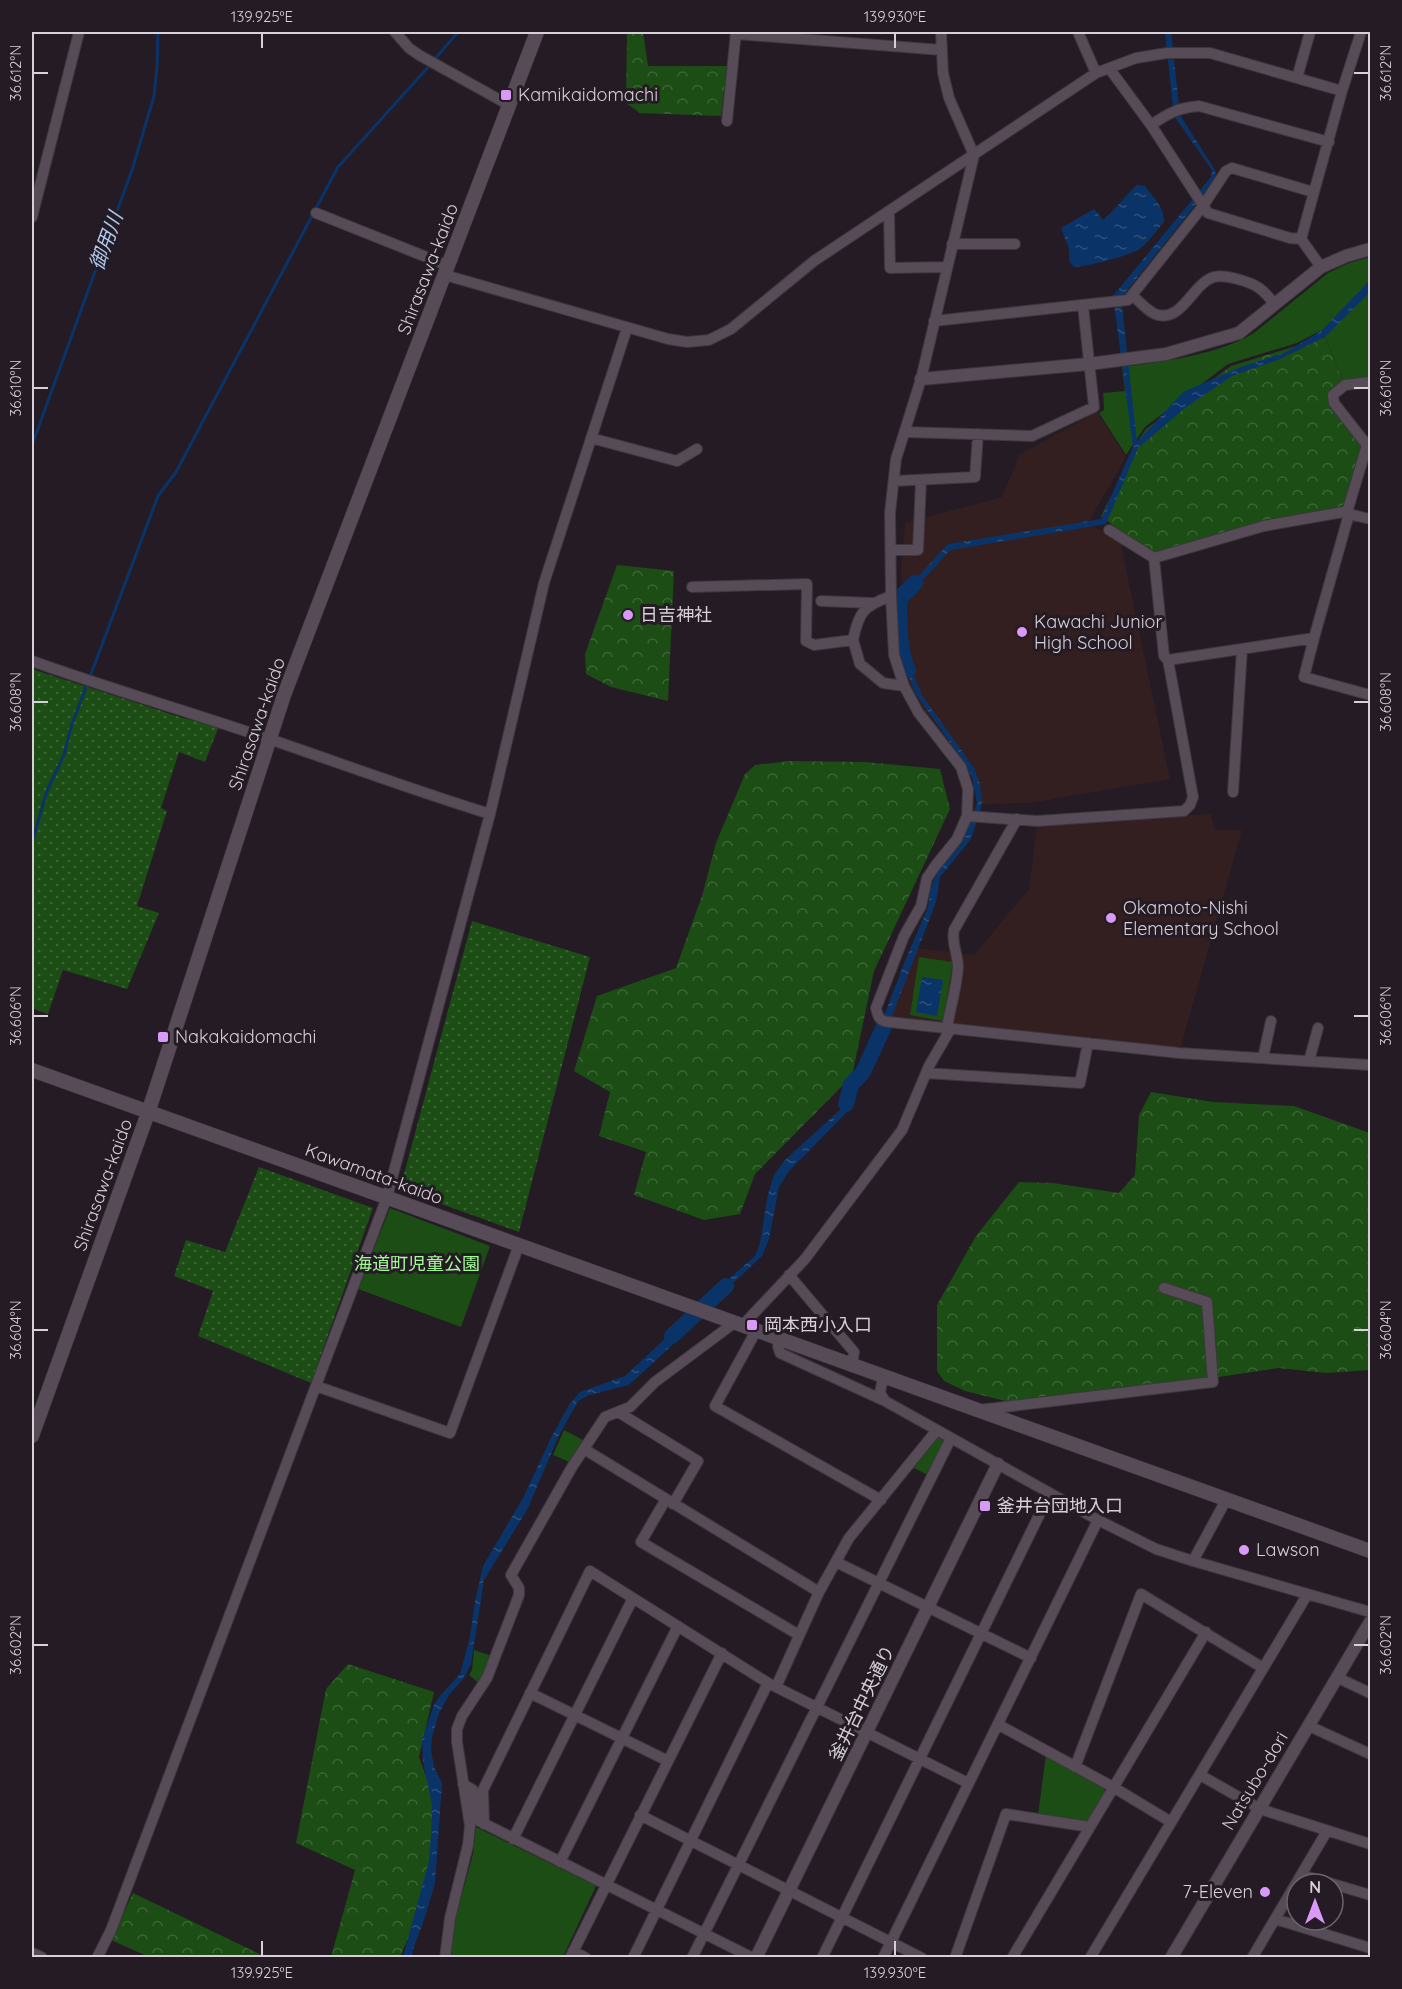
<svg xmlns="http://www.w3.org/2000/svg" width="1402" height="1989" font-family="Quicksand,'Noto Sans JP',sans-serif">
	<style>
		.education { fill: #331f1f }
		.grass { fill: url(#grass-dots) }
		.forest { fill: url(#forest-crowns) }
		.park { fill: #1b4d14 }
		.water { fill: url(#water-ripples) }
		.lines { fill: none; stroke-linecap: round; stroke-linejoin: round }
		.stream { stroke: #0a3468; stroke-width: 3 }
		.river { stroke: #0a3468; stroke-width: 16 }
		.minor-casing { stroke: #3d373d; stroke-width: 12 }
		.tertiary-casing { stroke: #3d373d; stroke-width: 14 }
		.secondary-casing { stroke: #3d373d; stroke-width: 15 }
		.minor { stroke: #564b56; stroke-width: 10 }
		.tertiary { stroke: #564b56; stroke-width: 12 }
		.secondary { stroke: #564b56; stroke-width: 14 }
		.ticks { fill: none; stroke: #d7d1d7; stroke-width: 2 }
		.poi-dot { fill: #d99af7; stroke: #241b24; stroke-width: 2 }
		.labels { text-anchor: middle; stroke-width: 6; stroke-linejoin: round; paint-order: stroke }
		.poi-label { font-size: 18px; fill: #d7d1d7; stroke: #241b24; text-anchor: start }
		.street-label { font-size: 18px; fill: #d7d1d7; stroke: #241b24 }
		.park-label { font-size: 18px; fill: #a2fa95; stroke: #241b24 }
		.water-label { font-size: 20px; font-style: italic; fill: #acc8ef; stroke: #241b24 }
		.neatline { fill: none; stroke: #d7d1d7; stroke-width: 2 }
		.ticks-label { font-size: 15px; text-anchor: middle; fill: #d7d1d7 }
	</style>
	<defs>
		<pattern id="grass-dots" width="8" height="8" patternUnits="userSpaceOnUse" patternTransform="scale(1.5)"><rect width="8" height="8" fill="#1b4d14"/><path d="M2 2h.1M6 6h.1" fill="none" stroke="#3b6635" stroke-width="1.8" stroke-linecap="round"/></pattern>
		<pattern id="forest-crowns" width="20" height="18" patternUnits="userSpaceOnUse" patternTransform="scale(1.5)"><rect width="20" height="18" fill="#1b4d14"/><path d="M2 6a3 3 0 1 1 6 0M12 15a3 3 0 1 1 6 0" fill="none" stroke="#3b6635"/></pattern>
		<pattern id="water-ripples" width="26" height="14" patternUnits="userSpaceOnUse" patternTransform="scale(1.5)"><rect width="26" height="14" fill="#0a3468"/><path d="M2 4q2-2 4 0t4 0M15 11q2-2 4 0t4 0" fill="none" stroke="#2d507d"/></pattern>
	</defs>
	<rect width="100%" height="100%" fill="#241b24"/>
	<path class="education" d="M 1097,412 L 1126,457 L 1088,523 L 1120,540 L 1170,779 L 1031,803 L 979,804 L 972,769 L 909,691 L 901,572 L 905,523 L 1002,497 L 1020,454 Z
		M 1211,814 L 1215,830 L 1242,830 L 1179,1053 L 889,1022 L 917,948 L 974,955 L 1029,889 L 1037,824 Z"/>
	<path class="grass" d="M 32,669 L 183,718 L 219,726 L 205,762 L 179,752 L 161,808 L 167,811 L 137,906 L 159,913 L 127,989 L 63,970 L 48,1014 L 32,1008 Z
		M 472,921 L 590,957 L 519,1232 L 400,1189 Z
		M 259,1167 L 373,1208 L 311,1383 L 198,1336 L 213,1291 L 174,1276 L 186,1240 L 225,1252 Z"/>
	<path class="forest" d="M 627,32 L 643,32 L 648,66 L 727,66 L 721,116 L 640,113 L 626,103 Z
		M 1325,337 L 1345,385 L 1334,395 L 1367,445 L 1348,509 L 1264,526 L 1154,558 L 1101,516 L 1121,477 L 1135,445 L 1146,429 L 1231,366 Z
		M 617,565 L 674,571 L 668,701 L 611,687 L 586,674 L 585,654 Z
		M 790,761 L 865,762 L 940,769 L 950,809 L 874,971 L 852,1076 L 755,1174 L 740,1214 L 704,1220 L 634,1195 L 646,1152 L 599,1136 L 610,1092 L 574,1071 L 597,996 L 676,968 L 702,896 L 716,843 L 745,774 L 755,765 Z
		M 1151,1092 L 1213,1102 L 1294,1106 L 1370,1133 L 1370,1370 L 1326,1373 L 1279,1368 L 1132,1390 L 1013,1403 L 965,1391 L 944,1381 L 937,1371 L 937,1305 L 976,1236 L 1019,1182 L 1053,1183 L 1119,1193 L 1135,1175 L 1139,1115 Z
		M 348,1664 L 434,1692 L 419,1757 L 439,1812 L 424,1902 L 400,1957 L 331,1957 L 355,1870 L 296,1843 L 326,1689 Z
		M 133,1893 L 266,1957 L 149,1957 L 111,1940 Z"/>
	<path class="park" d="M 1370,257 L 1370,382 L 1345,385 L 1325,337 L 1320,331 L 1297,343 L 1228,364 L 1145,427 L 1126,455 L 1099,413 L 1104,410 L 1103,393 L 1125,391 L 1122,367 C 1162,362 1220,354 1254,333 L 1328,273 L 1349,263 Z
		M 919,957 L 953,962 L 943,1021 L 910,1015 Z
		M 390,1208 L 490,1246 L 461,1327 L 358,1289 Z
		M 564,1430 L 585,1441 L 572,1463 L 553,1455 Z
		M 939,1437 L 943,1440 L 944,1445 L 928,1475 L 914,1468 L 933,1440 Z
		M 474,1650 L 492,1656 L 480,1684 L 469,1675 L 472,1670 Z
		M 1046,1754 L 1104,1786 L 1105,1794 L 1087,1823 L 1038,1815 Z
		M 476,1827 L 596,1886 L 563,1957 L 451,1957 L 455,1920 L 473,1854 Z"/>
	<path class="water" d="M 1165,32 L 1171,32 L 1180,115 L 1215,170 L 1216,179 L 1121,298 L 1137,442 L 1183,392 L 1238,368 L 1286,352 L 1321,331 L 1370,280 L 1370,292 L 1325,337 L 1278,360 L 1232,376 L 1185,408 L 1138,448 L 1106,524 L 950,550 L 905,600 L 906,657 L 922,695 L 974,768 L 980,784 L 982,805 L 971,839 L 940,877 L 936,902 L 882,1042 L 876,1037 L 905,961 L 928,907 L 931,888 L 938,870 L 970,822 L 977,803 L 972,777 L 959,755 L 915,693 L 903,661 L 900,596 L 948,544 L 1101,519 L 1133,447 L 1113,296 L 1211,177 L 1212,170 L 1174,116 Z
		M 1137,185 L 1145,186 C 1152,197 1165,207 1164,222 C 1157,230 1150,240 1142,247 C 1134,255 1086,267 1074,267 L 1069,261 L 1069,249 L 1061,228 L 1094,209 L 1103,220 C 1116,209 1124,197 1137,185 Z
		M 922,977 L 943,980 L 937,1016 L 916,1012 Z
		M 850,1083 L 858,1086 L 847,1112 L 789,1171 L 779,1187 L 769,1239 L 762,1256 L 712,1303 L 706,1299 L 755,1256 L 760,1243 L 768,1194 L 774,1175 L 785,1160 L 841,1109 Z
		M 684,1321 L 694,1325 L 629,1385 L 589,1395 L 578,1401 L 559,1435 L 528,1508 L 484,1580 L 471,1664 L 464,1678 L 449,1695 L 439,1713 L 432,1737 L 431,1750 L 434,1767 L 442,1783 L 435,1883 L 424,1920 L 413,1949 L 412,1957 L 403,1957 L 429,1861 L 431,1835 L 432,1805 L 423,1762 L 422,1739 L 434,1705 L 440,1696 L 460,1674 L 470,1637 L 475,1601 L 483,1566 L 523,1498 L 552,1436 L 569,1405 L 580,1392 L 625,1376 Z"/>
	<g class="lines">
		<path class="stream" d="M 434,60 L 458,32
			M 32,445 L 132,170 L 154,96 L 157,67 L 158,32
			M 32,842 L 47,791 L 64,755 L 71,727 L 158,496 L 176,472 L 338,167 L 430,65"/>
		<path class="river" d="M 908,670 C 898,649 900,621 899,599 L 915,583
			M 846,1104 L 851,1085 L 863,1072 L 887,1020
			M 672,1336 L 726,1286"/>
		<defs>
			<path id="minor" d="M 395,32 L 409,48 L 419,55 L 509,105
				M 941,32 L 943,73 L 949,98 L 974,155 L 921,379 L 896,459 L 890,513 L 891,596 L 894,655 L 904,686 L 918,712 L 961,767 L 968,789 L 967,816 L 957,839 L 936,865 L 927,878 L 921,906 L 904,936 L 876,1008 C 878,1017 879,1021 889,1022 L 1179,1053 L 1370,1065
				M 1078,32 L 1096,73
				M 736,34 L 942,50
				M 1109,68 L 1151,125 L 1208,213 L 1290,238 L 1301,239
				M 1297,78 L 1310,32
				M 727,121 L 736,32
				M 1151,125 C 1169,113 1177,108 1199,106 L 1329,142
				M 889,212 L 890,268 L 947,267
				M 316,213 L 449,266
				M 32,217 L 79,32
				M 1301,239 L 1342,91 L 1361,32
				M 1301,239 L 1321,267
				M 952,244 L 1015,244
				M 445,275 L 668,339 L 687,342 L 709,340 L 731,329 L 814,261 L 1096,73 L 1136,58 L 1167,53 L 1210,53 L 1342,91
				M 1132,295 C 1139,301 1149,313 1158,315 C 1183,321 1193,283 1214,277 C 1221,275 1230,277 1237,279 C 1257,284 1263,289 1275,305
				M 934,321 L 1128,300 L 1203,206 L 1226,171 L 1232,168 L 1313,192
				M 905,432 L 1032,436 L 1094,407 L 1083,306
				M 591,438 L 677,461 L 697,449
				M 894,481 L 975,477 L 978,434
				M 1109,530 L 1154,558 L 1264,526 L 1343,512 L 1349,514 L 1348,509 L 1367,445 L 1334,403 L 1333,395 L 1345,385 L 1370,382
				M 891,550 L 918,550 L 921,480
				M 692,587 L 807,584 L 806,641 L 814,645 L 853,640 L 860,664 L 883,683 L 904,686
				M 821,601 L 872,603
				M 1314,638 L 1349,514 L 1370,519
				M 853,640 C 859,611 864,606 891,596
				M 1168,660 L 1314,638 L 1304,677 L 1370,695
				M 32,661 C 110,689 190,712 269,739 C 343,764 415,791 490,814 L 387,1197 L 111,1930 L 97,1958
				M 1233,792 L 1242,649
				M 490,814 L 544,583 L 627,328
				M 967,816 L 1037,821 L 1184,811 L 1190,805 L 1193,797 L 1168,660 L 1164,656 L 1154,558
				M 947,1028 C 950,1008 957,987 958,967 C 958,953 951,944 954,930 L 1017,819
				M 1263,1058 L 1271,1021
				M 1309,1061 L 1318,1028
				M 926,1073 L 1080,1083 L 1088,1043
				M 789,1275 L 854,1352 L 852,1365
				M 742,1326 L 805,1259 L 902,1130 L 929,1066 L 951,1028
				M 756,1331 L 715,1406 L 881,1500
				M 779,1339 L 778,1346 L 780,1353 L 885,1401
				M 883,1377 L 880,1393 L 885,1401 L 1098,1520 L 1156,1549 L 1193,1561
				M 316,1386 L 450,1433 L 519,1245
				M 979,1410 L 1213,1382 L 1207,1302 L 1164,1288
				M 618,1412 L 698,1461 L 673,1504
				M 584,1449 L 819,1592
				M 666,1499 L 641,1542 L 799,1635
				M 1226,1500 L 1193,1561 L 1370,1612
				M 836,1562 L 1031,1658
				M 1338,1678 L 1370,1693
				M 776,1687 L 819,1592 L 849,1538 L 937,1430
				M 530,1693 L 668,1761
				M 999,1725 L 1113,1787 L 1171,1822
				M 1309,1726 L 1370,1754
				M 1075,1767 L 1141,1594 L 1263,1668
				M 1200,1775 L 1260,1809 L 1370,1844
				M 463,1784 L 473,1790 L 479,1821 L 753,1958
				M 640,1815 L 922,1958
				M 484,1824 L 483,1790 L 590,1571 L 768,1683 L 968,1783
				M 513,1839 L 633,1598
				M 560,1862 L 678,1626
				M 1301,1875 L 1333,1884
				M 1333,1884 L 1370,1895
				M 1275,1919 L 1370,1948
				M 573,1951 L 586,1958
				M 445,1958 L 450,1918 L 468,1845 L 470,1826 L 457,1742 L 457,1729 L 462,1716 L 487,1678 L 519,1595 L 519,1588 L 511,1575 L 572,1467 L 605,1417 L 630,1407 L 655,1382 L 734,1323
				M 570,1958 L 722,1653
				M 633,1958 L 768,1683
				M 692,1958 L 951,1438
				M 822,1958 L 1050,1493
				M 883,1958 L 1098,1520
				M 955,1958 L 1006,1814 L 1090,1827
				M 1012,1958 L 1206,1632
				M 1090,1958 L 1307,1595
				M 1252,1958 L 1327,1831"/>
			<path id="tertiary" d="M 921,379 L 1089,364 L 1166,354 L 1239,333 L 1321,267 L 1346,256 L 1370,249
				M 32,1954 L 41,1958
				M 756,1958 L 998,1464
				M 1171,1958 L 1370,1622"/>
			<path id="secondary" d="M 32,1070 L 1370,1551
				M 32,1436 L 148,1113 L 284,695 L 537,32"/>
		</defs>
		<use href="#minor" class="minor-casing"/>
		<use href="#tertiary" class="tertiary-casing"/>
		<use href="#secondary" class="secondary-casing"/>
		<use href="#minor" class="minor"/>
		<use href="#tertiary" class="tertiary"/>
		<use href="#secondary" class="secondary"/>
	</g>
	<path class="ticks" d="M 262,33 L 262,48M 895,33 L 895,48M 33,73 L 48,73M 1354,73 L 1369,73M 33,388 L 48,388M 1354,388 L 1369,388M 33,702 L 48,702M 1354,702 L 1369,702M 33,1016 L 48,1016M 1354,1016 L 1369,1016M 33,1330 L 48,1330M 1354,1330 L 1369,1330M 33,1645 L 48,1645M 1354,1645 L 1369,1645M 262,1941 L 262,1956M 895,1941 L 895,1956"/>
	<g class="poi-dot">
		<rect x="500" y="89" width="12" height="12" rx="3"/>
		<circle cx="628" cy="615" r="6"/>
		<circle cx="1022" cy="632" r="6"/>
		<circle cx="1111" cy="918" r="6"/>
		<rect x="157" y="1031" width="12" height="12" rx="3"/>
		<rect x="746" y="1319" width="12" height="12" rx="3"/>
		<rect x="979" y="1500" width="12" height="12" rx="3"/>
		<circle cx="1244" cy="1550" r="6"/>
		<circle cx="1265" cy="1892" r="6"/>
	</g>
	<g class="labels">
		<g class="poi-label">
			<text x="518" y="101">Kamikaidomachi</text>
			<text x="640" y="621">日吉神社</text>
			<text x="1034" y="628">Kawachi Junior<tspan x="1034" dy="21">High School</tspan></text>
			<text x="1123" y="914">Okamoto-Nishi<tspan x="1123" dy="21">Elementary School</tspan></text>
			<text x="175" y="1043">Nakakaidomachi</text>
			<text x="764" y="1331">岡本西小入口</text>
			<text x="997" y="1512">釜井台団地入口</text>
			<text x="1256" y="1556">Lawson</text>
			<text x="1253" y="1898" text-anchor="end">7-Eleven</text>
		</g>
		<g class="street-label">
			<text transform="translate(428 269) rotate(-69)" y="6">Shirasawa-kaido</text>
			<text transform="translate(257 724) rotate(-71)" y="6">Shirasawa-kaido</text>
			<text transform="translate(374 1174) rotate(20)" y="6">Kawamata-kaido</text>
			<text transform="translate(103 1185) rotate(-70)" y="6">Shirasawa-kaido</text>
			<text transform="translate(862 1703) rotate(-64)" y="6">釜井台中央通り</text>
			<text transform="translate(1255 1781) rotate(-59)" y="6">Natsubo-dori</text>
		</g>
		<g class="park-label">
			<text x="417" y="1270">海道町児童公園</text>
		</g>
		<g class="water-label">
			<text transform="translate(106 241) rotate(-70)" y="7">御用川</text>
		</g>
	</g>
	<rect width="1402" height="1989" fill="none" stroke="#241b24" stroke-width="66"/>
	<g transform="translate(1315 1902)"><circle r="28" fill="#241b24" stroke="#6c646c" stroke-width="1.5"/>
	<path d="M0-4.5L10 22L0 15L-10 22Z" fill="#d99af7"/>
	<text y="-9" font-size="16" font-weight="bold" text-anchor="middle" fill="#d7d1d7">N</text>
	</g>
	<rect x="33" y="33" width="1336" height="1923" class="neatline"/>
	<g class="ticks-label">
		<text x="262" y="22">139.925°E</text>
		<text x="895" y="22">139.930°E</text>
		<text transform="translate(16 73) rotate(-90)" y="5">36.612°N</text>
		<text transform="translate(1386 73) rotate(-90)" y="5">36.612°N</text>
		<text transform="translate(16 388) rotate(-90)" y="5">36.610°N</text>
		<text transform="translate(1386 388) rotate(-90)" y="5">36.610°N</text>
		<text transform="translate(16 702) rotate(-90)" y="5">36.608°N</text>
		<text transform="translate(1386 702) rotate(-90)" y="5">36.608°N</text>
		<text transform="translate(16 1016) rotate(-90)" y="5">36.606°N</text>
		<text transform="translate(1386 1016) rotate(-90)" y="5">36.606°N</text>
		<text transform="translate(16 1330) rotate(-90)" y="5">36.604°N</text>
		<text transform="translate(1386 1330) rotate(-90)" y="5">36.604°N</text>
		<text transform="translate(16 1645) rotate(-90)" y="5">36.602°N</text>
		<text transform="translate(1386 1645) rotate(-90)" y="5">36.602°N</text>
		<text x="262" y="1978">139.925°E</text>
		<text x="895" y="1978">139.930°E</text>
	</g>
</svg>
